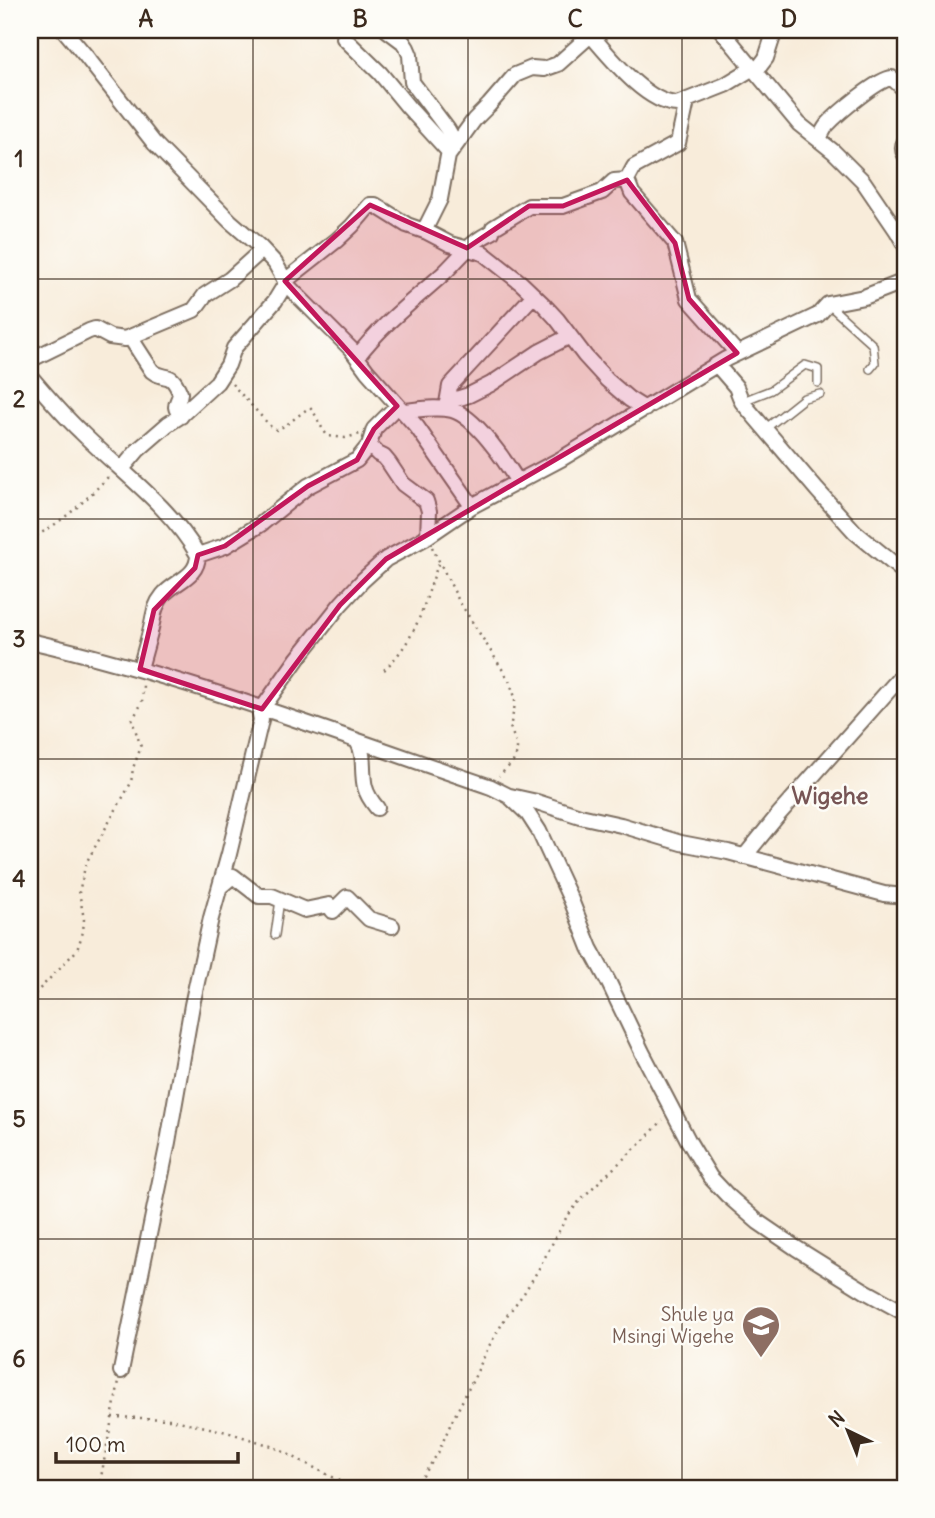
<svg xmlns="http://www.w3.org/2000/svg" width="935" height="1518" font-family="Delius,sans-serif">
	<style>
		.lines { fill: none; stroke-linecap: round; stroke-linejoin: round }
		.service-casing { stroke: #7d6e60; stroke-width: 10 }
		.minor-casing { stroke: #7d6e60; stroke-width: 18 }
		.path { stroke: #7d6e60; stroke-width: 2.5; stroke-dasharray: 2 5; stroke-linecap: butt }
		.service { stroke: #fff; stroke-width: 7 }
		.minor { stroke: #fff; stroke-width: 14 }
		.marked { fill: #c2185b; fill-opacity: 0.2; stroke: #c2185b; stroke-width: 5; stroke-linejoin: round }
		.grid { fill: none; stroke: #3b2a1e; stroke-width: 2; stroke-opacity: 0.55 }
		.labels { text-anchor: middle; stroke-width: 5; stroke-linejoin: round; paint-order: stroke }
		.education-label { font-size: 19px; fill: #785e54; stroke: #fdfcf7; text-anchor: end }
		.quarter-label { font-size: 23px; font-weight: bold; fill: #755; stroke: #fdfcf7 }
		.neatline { fill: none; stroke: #3b2a1e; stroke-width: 2.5 }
		.grid-label { font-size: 23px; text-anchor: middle; font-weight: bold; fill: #3b2a1e }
	</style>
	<rect width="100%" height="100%" fill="#fdfcf7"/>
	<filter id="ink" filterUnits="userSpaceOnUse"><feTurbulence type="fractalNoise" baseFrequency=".0143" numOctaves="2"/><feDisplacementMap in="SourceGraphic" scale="14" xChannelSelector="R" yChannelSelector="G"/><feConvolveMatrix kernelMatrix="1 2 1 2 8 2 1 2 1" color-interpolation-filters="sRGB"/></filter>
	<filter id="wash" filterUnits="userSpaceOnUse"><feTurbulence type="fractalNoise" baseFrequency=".00686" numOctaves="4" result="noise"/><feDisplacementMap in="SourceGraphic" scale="28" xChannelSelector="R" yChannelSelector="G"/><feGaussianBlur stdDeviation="1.57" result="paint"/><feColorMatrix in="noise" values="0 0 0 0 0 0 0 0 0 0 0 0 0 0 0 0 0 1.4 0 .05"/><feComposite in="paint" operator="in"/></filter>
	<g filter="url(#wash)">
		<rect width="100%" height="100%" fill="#f8ecda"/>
	</g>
	<g filter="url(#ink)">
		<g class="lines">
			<defs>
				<path id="service" d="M 829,305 L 873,345 L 875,363 L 870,369
					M 743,401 L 771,390 L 805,365 L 818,369 L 818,383
					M 763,426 L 770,425 L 804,398 L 820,394
					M 275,935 L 280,900"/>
				<path id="minor" d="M 64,30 L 85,55 L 154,143 L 230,221 L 260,247 L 275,263 L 288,286 L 351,349 L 367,371 L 417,427 L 472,506
					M 387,30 L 403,42 L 407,48 L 410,55 L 412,82 L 448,130 L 456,144
					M 721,30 L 799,124 L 834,152 L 863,181 L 897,231 L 905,245
					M 590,34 C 610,57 646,103 677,104 L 725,85 L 753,68
					M 344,38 L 380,73 L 408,107 L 450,153
					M 756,71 L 766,58 L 775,30
					M 819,140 C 821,135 823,130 827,125 C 838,113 878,79 892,78 L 905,90
					M 905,141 C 902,146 902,150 905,155
					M 627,180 L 632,193 L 675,243 L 689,299 L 737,353
					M 424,231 L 440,199 L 448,156 L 474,120 L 489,105 L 515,75 L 532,68 L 544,69 L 558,64 L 596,30
					M 285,281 L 337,240 L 352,226 L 370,205 L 375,205 L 407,225 L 427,232 L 450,244 L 483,253 L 521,283 L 544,305 L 557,319 L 585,356 L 607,380 L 629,399 L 645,409
					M 130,337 L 152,371 C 166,382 170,369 180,393 C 179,404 171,404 181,416
					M 357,357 C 381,325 413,301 443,274 C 459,259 471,241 492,232 L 493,228 L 529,206 L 563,206 L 602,192 L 614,181 L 627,180 L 634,167 L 678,143 L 687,101
					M 30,360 L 89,331 L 95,329 L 110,337 L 125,339 L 194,310 L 205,295 L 230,279 L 262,250
					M 717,365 L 736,387 L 742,402 L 817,490 L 855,532 L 905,573
					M 30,376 C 46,395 63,415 81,432 C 120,471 171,507 198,555 C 198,577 175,581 163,595 C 153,607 154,618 150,632 C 147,644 143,657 140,669
					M 447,402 L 469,395 L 491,384 L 539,352 L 570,336
					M 446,409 L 450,386 L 534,295
					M 402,411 C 417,410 436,406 452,410 C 475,416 506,462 518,482
					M 369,445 L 378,454 L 384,457 L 389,463 L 403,484 L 426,501 L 429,511 L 428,536
					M 122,469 L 138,450 L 168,424 L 179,417 L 217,382 L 228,365 L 234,348 L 275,301 L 286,283
					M 198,555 L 225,546 L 261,524 L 308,486 L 357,460 L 369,445 L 374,429 L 397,406
					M 30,641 C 187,677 338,735 491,787 L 509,796 L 528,814 L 539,831 L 571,900 L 590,948 L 609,983 L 642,1052 L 689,1142 L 710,1177 L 727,1195 L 758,1222 L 796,1248 L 865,1291 L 905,1313
					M 262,709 L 298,658 L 340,605 L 363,580 L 386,559 L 425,538 L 472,506 L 561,459 L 726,359 L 818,315 L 828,304 L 864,297 L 905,281
					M 357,741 C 366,755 361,772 365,787 C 367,795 372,802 377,808
					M 510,796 L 537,802 L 580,816 L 621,825 L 681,843 L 728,852 L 884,894 L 905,896
					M 744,857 L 779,814 L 905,672
					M 220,887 L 233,876 L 259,896 L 272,896 L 305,910 L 329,905 L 333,911 L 347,897 L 369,919 L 392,926
					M 121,1371 L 168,1142 L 192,1005 L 211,918 L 229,854 L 261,720 L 259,708"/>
			</defs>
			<use href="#service" class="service-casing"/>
			<use href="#minor" class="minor-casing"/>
			<path class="path" d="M 232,384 L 272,428 L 277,430 L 286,425 L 307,409 L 310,408 C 318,416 320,428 328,436 L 345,438 L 360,434
				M 30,539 C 62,523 84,502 109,476
				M 432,547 L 459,601 L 509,680 L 515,697 L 515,705 L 510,727 L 517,746 L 517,753 L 513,762 L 499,776
				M 384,670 C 419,636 423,605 439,562
				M 30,999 L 77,950 L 83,932 L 84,919 L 79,892 L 86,863 L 131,783 L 133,768 L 141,747 L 132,720 L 142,703 L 143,685
				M 112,1417 L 170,1419 L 227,1432 L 272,1446 L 354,1488
				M 99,1488 L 119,1381
				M 415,1488 L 438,1453 L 451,1423 L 475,1376 L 489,1346 L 508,1314 L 524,1293 L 537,1272 L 566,1218 L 581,1199 L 603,1178 L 643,1141 L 663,1120"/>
			<use href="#service" class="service"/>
			<use href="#minor" class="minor"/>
		</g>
	</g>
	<path class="marked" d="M 627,180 L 675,243 L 689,299 L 737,353 L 386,559 L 340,605 L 262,709 L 140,669 L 154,610 L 195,568 L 198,555 L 225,546 L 308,486 L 357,460 L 374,429 L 397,406 L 285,281 L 370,205 L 467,248 L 529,206 L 563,206 Z"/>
	<path class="grid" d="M 253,30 L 253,1488M 468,30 L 468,1488M 682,30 L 682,1488M 30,279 L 905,279M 30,519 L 905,519M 30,759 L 905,759M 30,999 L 905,999M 30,1239 L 905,1239"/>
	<defs>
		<symbol id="school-pin" viewBox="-11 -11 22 30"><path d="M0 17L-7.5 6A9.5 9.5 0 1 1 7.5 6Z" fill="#8d6e63" stroke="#fdfcf7"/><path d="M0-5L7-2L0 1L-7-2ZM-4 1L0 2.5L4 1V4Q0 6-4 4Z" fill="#fff"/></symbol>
	</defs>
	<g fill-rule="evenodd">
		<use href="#school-pin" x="739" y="1303" width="44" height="60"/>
	</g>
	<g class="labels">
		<g class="education-label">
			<text x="734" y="1321">Shule ya<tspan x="734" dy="22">Msingi Wigehe</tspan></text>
		</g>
		<g class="quarter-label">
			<text x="830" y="804">Wigehe</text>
		</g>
	</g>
	<rect width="935" height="1518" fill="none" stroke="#fdfcf7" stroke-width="77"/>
	<g transform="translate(848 1431) rotate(317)" stroke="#fdfcf7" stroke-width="5" paint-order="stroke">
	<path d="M0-5L12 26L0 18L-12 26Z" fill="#3b2a1e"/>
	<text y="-10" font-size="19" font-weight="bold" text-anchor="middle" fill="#3b2a1e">N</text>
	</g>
	<path d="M56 1452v10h182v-10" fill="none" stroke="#3b2a1e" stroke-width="3.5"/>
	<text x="66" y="1452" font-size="21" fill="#3b2a1e" stroke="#fdfcf7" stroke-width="5" paint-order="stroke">100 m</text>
	<rect x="38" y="38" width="859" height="1442" class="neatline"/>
	<g class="grid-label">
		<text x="146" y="27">A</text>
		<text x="360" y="27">B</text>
		<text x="575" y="27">C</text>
		<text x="789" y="27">D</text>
		<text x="19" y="167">1</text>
		<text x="19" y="407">2</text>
		<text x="19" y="647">3</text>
		<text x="19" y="887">4</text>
		<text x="19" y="1127">5</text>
		<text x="19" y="1367">6</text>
	</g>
</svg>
